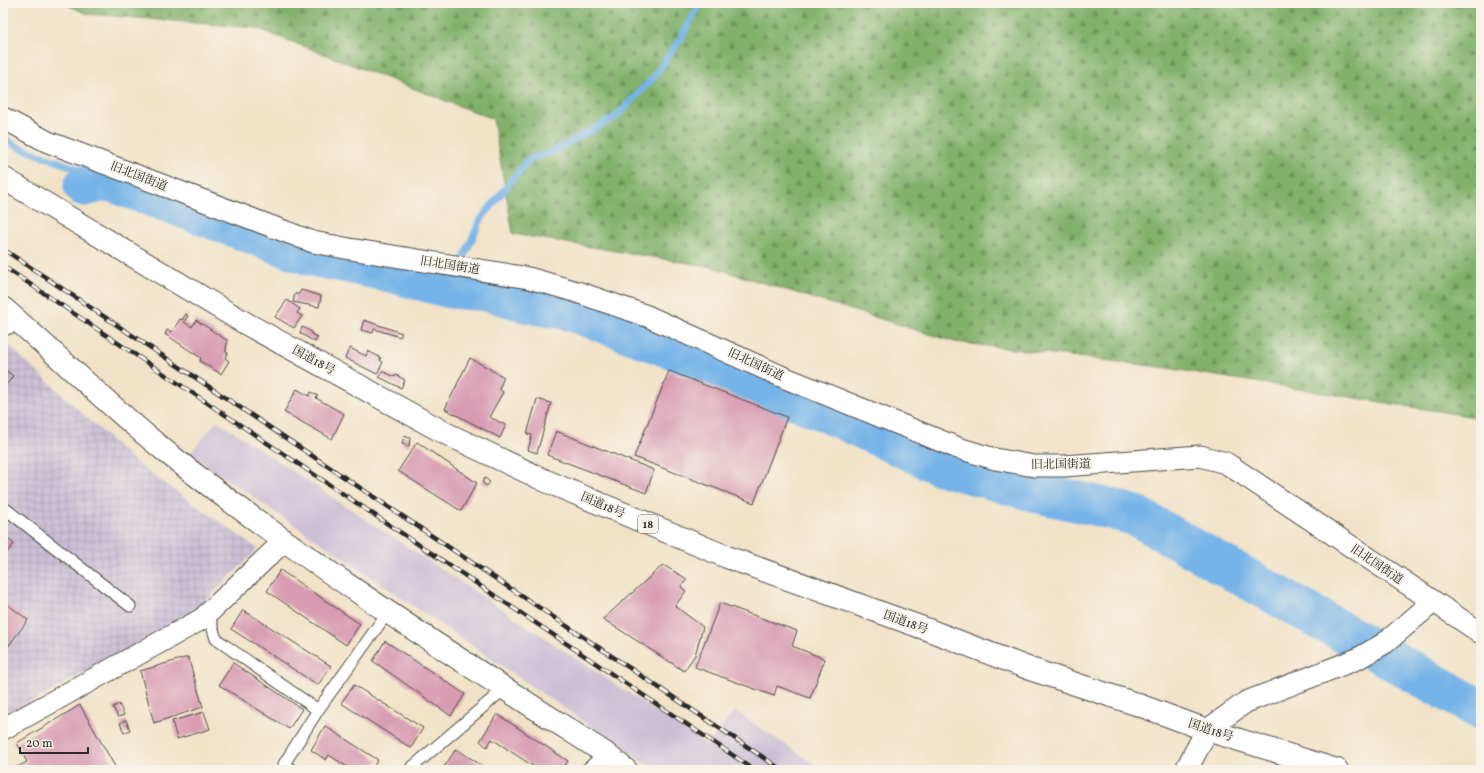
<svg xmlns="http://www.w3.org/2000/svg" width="1484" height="773" font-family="Vollkorn,'Noto Serif JP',serif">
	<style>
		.industrial { fill: url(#industrial-grid) }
		.railway { fill: #cbbfd5 }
		.forest { fill: url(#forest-firs); stroke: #566e4b }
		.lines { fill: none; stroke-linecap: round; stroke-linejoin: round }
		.stream { stroke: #74b3e8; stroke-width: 7 }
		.river { stroke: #74b3e8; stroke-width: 41 }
		.building { fill: #d89bb2 }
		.lane-casing { stroke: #494743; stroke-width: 13 }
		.street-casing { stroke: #494743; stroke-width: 23 }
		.secondary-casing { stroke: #494743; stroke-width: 24 }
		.highway-casing { stroke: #494743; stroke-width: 24 }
		.lane { stroke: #fff; stroke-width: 11 }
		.street { stroke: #fff; stroke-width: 21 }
		.secondary { stroke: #fff; stroke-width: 22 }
		.highway { stroke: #fff; stroke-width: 22 }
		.rail-casing { stroke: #2b2b2b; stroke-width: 4.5 }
		.rail { stroke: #f7f3e8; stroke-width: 3; stroke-dasharray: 9; stroke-linecap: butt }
		.labels { text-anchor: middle; stroke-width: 4; stroke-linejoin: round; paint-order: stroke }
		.shield { fill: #f7f3e8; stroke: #686764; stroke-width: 1 }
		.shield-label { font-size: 11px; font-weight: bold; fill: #2b2b2b }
		.street-label { font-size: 12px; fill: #2b2b2b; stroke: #f7f3e8 }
	</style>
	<defs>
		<pattern id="industrial-grid" width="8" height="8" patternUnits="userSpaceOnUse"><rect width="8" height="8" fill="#cbbfd5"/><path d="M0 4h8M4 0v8" fill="none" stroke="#aea4b7"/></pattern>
		<pattern id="forest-firs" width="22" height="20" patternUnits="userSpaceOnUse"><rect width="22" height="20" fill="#81b16b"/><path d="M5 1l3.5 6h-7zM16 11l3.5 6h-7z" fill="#6a9058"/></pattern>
	</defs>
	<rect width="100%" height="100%" fill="#f7f3e8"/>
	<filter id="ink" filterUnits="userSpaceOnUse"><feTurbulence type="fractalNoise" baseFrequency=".025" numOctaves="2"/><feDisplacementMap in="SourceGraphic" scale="8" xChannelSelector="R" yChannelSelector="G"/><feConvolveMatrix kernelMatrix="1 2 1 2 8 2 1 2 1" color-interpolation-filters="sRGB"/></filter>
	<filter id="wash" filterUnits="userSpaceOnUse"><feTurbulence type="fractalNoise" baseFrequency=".012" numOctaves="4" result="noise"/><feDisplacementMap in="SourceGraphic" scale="16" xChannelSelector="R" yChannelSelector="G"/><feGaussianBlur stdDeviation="0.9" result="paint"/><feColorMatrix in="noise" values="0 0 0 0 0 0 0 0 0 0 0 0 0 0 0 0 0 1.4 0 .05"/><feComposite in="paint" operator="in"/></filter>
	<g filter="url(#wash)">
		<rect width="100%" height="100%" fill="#f2e3c8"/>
		<path class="industrial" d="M 3,340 L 136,463 L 258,549 L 194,612 L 3,718 Z"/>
		<path class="railway" d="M 217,421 L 707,745 L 735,711 L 823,770 L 655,770 L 190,454 Z"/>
		<path class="forest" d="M 62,3 L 1481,3 L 1481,418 L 1160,367 L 955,342 L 712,267 L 513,234 L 493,119 L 256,28 L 88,14 Z"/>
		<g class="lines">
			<path class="stream" d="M 3,138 L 18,147 L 108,180
				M 450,288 L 481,219 L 528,160 L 551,152 L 616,117 L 654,77 L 680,39 L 701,3"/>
			<path class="river" d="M 84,186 L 108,180 L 312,256 L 386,271 L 450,288 L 489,291 L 529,303 L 573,311 L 702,360 L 824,411 L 940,465 L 1039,493 L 1111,509 L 1136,516 L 1481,710"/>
		</g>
		<g id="blocks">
			<path class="building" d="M 301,290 L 321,296 L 319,307 L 293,302 L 295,294 L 299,294 Z
				M 287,300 L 300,309 L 297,313 L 302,316 L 294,328 L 275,317 Z
				M 186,314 L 188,316 L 184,322 L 192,327 L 196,320 L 228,341 L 226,348 L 227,349 L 225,351 L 228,353 L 225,358 L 229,361 L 221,374 L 200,361 L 201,358 L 165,334 L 167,330 L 172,332 L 180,319 L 182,320 Z
				M 364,320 L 402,333 L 400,337 L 374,329 L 373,333 L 361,330 Z
				M 302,327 L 312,332 L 311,334 L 318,337 L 315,342 L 300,333 Z
				M 350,348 L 366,356 L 368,351 L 381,358 L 380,360 L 383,362 L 377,374 L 345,358 Z
				M 470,358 L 504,377 L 499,389 L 503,392 L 489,417 L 506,425 L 500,438 L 445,409 Z
				M 3,368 L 13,376 L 3,389 Z
				M 382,371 L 395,377 L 396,375 L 405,380 L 401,388 L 379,377 Z
				M 669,371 L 787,417 L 754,503 L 634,457 Z
				M 297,389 L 309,396 L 311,392 L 318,396 L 316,398 L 344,414 L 332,439 L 284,412 Z
				M 537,399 L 551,403 L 537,453 L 528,450 L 532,435 L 527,434 Z
				M 556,431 L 654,470 L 646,493 L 547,455 Z
				M 404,436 L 410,438 L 409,446 L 402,444 Z
				M 417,442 L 477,483 L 461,511 L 398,471 Z
				M 485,478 L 490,482 L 487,486 L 482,482 Z
				M 3,534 L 14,544 L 3,557 Z
				M 663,565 L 687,579 L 681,587 L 686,591 L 675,606 L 703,627 L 695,655 L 684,671 L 603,619 Z
				M 280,570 L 360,624 L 346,645 L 267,591 Z
				M 3,601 L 28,620 L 3,653 Z
				M 720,603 L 797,631 L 792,646 L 825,659 L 810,698 L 777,686 L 774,696 L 695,667 Z
				M 243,610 L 331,666 L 318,685 L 231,629 Z
				M 385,641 L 465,694 L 451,716 L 373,661 Z
				M 188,657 L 203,707 L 154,723 L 140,671 Z
				M 233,663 L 302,709 L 289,729 L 219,685 Z
				M 354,685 L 423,728 L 411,748 L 341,703 Z
				M 119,704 L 124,715 L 118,717 L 113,707 Z
				M 80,705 L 117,770 L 11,770 L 27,762 L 17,743 Z
				M 204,712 L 210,729 L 177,739 L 172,721 Z
				M 497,714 L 568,761 L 562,770 L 539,770 L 492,739 L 487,747 L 480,741 Z
				M 126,720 L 130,730 L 124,733 L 120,723 Z
				M 325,726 L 378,760 L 371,770 L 352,770 L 329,755 L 326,760 L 311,750 Z
				M 456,749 L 489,770 L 449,770 L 444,767 Z"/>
		</g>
	</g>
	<g filter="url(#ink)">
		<use href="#blocks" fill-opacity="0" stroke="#494743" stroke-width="1"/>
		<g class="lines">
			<defs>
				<path id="lane" d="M 3,330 L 22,324
					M 3,507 L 130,606
					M 208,613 L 216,639 L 318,710
					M 292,770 L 284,764 L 318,710 L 388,612
					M 409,770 L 504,689
					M 586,770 L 605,753"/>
				<path id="street" d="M 3,118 L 48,142 L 313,242 L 350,249 L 529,278 L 577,292 L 647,316 L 783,377 L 958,448 L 995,459 L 1034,466 L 1064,466 L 1200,456 L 1226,463 L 1481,633
					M 3,729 L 202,619 L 284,541
					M 1207,730 L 1246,702 L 1357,659 L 1385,643 L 1433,602"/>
				<path id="secondary" d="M 3,308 C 59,356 112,409 170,455 C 308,564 457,658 605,753 L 626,770
					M 1186,770 L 1207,730"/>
				<path id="highway" d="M 3,178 L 245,323 L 445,433 L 546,481 L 727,557 L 926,629 L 1033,670 L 1136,704 L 1207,730 L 1337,770"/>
			</defs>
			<use href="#lane" class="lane-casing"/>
			<use href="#street" class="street-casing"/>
			<use href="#secondary" class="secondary-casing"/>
			<use href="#highway" class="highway-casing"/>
			<use href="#lane" class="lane"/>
			<use href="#street" class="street"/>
			<use href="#secondary" class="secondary"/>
			<use href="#highway" class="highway"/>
			<defs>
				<path id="rail" d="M 3,249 L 782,770
					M 3,266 L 755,770"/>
			</defs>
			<use href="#rail" class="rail-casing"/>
			<use href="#rail" class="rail"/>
		</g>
	</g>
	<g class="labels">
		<rect class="shield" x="638" y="515" width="20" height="18" rx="3"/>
		<g class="shield-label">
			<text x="648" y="528">18</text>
		</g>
		<g class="street-label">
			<text transform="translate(139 176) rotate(21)" y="4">旧北国街道</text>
			<text transform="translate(450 265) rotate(9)" y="4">旧北国街道</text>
			<text transform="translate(314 360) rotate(29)" y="4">国道18号</text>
			<text transform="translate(756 364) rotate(25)" y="4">旧北国街道</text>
			<text transform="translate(1061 464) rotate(-1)" y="4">旧北国街道</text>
			<text transform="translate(603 505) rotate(23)" y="4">国道18号</text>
			<text transform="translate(1377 564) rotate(34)" y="4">旧北国街道</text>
			<text transform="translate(906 622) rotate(20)" y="4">国道18号</text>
			<text transform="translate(1211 730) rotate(18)" y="4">国道18号</text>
		</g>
	</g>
	<rect width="1484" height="773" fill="none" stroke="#f7f3e8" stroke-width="16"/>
	<path d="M20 747v6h68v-6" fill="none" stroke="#2b2b2b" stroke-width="2"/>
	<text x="26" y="747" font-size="12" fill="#2b2b2b" stroke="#f7f3e8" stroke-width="3" paint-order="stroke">20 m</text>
</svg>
